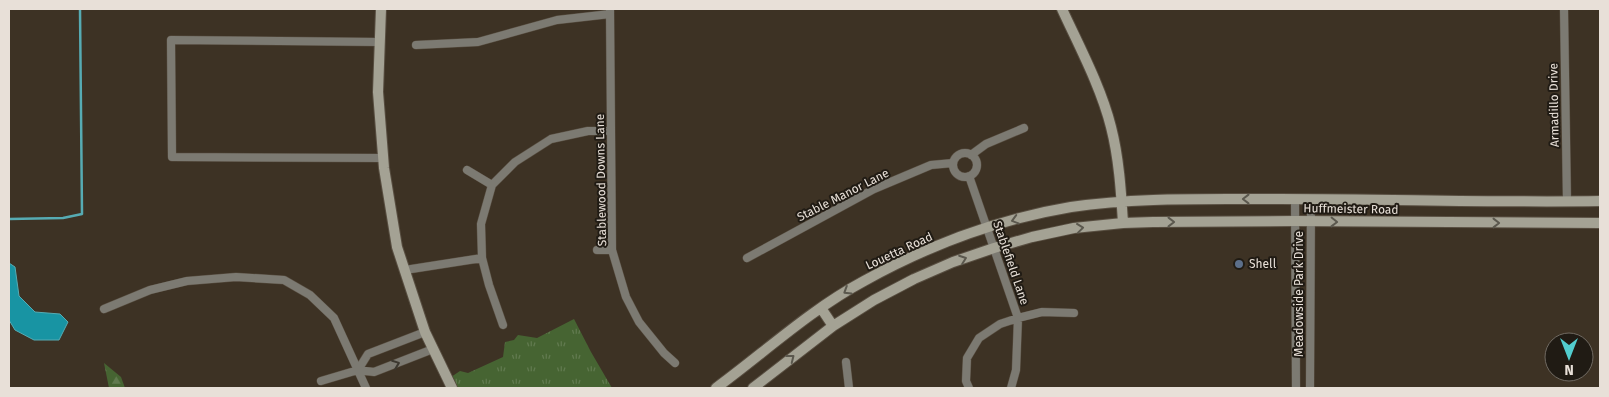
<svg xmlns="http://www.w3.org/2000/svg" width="1609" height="397" font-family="'Fira Sans',sans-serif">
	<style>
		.forest { fill: url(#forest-firs) }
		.park { fill: url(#park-tufts) }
		.water { fill: #1894a3; stroke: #56abb3 }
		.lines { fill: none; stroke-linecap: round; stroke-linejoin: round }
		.stream { stroke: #56abb3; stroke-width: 2.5 }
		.street-casing { stroke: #584e41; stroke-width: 9 }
		.secondary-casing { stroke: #584e41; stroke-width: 12 }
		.street { stroke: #7c7a72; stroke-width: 8 }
		.secondary { stroke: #a4a294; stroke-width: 10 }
		.oneway { stroke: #5b584e }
		.oneway2 { stroke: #3c3830 }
		.service-dot { fill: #5c6f8a; stroke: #201b14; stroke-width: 2 }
		.labels { text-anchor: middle; stroke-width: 4; stroke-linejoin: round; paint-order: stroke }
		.street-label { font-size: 12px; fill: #e8e0d8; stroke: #201b14 }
		.poi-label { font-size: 12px; fill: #e8e0d8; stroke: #201b14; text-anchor: start }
	</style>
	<defs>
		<pattern id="forest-firs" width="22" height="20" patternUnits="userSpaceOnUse" patternTransform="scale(1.25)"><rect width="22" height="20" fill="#466432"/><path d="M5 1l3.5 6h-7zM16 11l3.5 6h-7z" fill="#617a4f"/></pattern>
		<pattern id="park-tufts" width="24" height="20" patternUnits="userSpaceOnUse" patternTransform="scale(1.25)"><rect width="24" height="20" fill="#466432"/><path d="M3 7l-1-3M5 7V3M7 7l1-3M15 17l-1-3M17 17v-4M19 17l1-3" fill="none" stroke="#617a4f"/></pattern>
	</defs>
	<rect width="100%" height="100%" fill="#3d3224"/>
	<path class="forest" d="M 104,363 L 121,377 L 125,388 L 109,388 Z"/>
	<path class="park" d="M 574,319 L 591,352 L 612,388 L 457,388 L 451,377 L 460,371 L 468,373 L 503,357 L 505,342 L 514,340 L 518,335 L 537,338 Z"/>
	<path class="water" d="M 9,263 L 15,267 L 19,296 L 35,312 L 60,314 L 68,322 L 59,340 L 34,340 L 15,330 L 9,320 Z"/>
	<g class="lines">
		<path class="stream" d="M 9,219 L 63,218 L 82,214 L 80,9"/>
		<defs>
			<path id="street" d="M 610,9 L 612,250 L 626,297 L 639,322 L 664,353 L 675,363
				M 1564,9 L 1567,202
				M 379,42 L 171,40 L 172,157 L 383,158
				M 416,45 L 478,42 L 557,20 L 610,14
				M953 165a12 12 0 1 1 24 0a12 12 0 1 1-24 0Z
				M 971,155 L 986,144 L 1024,128
				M 467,170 L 492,185
				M 969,176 L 1018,318 L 1016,370 L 1011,388
				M 1295,199 L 1296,388
				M 597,250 L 612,250
				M 747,258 L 874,189 L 931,165 L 953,163
				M 405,270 L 482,258
				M 104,309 L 150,290 L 187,281 L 236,277 L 284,280 L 310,295 L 334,318 L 366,388
				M 503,325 L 489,285 L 482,258 L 481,224 L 492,185 L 515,162 L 551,139 L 588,131 L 611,131
				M 846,362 L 849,388
				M 358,370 L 368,354 L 425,332
				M 321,381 L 358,370 L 374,372 L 433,349
				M 969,388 L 966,381 L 967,358 L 979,338 L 1000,324 L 1018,318 L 1042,312 L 1074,313
				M 1310,388 L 1311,199"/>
			<path id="secondary" d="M 381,9 L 378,92 L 384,168 L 397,247 L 425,332 L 452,388
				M 1062,9 C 1079,46 1101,87 1111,127 C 1119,158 1121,191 1123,223
				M 821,308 L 833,326
				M 716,388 C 765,352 810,310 864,281 C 927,246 999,219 1071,207 C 1131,198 1192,199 1253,199 C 1369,198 1485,203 1600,201
				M 753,388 L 833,326 L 874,300 L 914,279 L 953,262 L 994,248 L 1032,237 L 1074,228 L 1123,223 L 1153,222 L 1295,221 L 1600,223"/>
		</defs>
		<use href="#street" class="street-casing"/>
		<use href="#secondary" class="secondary-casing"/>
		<use href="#street" class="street"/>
		<use href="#secondary" class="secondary"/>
	</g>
	<defs><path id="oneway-chevron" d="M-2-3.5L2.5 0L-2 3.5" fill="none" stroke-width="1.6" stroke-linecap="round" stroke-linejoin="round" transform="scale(1.25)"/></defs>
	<g class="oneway">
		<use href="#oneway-chevron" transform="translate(1246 199) rotate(180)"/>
		<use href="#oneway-chevron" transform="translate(1015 220) rotate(164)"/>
		<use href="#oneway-chevron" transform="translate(1171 222)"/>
		<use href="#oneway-chevron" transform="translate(1334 222) rotate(1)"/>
		<use href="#oneway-chevron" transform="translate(1496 223)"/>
		<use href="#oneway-chevron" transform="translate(1080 228) rotate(-7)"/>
		<use href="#oneway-chevron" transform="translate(963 259) rotate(-20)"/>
		<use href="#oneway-chevron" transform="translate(847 291) rotate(148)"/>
		<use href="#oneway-chevron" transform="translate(791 358) rotate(-38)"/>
	</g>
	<use class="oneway2" href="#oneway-chevron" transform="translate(396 364) rotate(-21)"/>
	<circle class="service-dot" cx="1239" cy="264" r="5"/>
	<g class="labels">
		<g class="street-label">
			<text transform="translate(1554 105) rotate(-91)" y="4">Armadillo Drive</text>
			<text transform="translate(601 180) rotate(-91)" y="4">Stablewood Downs Lane</text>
			<text transform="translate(843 195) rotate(-27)" y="4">Stable Manor Lane</text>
			<text transform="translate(1351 209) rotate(1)" y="4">Huffmeister Road</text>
			<text transform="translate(899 251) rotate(-25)" y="4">Louetta Road</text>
			<text transform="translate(1011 263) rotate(71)" y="4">Stablefield Lane</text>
			<text transform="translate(1299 294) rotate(-90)" y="4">Meadowside Park Drive</text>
		</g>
		<g class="poi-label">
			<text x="1249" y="268">Shell</text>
		</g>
	</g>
	<rect width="1609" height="397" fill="none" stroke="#e8e0d8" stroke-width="20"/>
	<g transform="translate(1569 357) rotate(180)"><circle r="24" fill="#201b14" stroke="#706a62"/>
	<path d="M0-4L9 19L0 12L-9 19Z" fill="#52cdce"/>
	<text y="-8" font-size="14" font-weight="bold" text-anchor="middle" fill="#e8e0d8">N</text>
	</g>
</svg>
